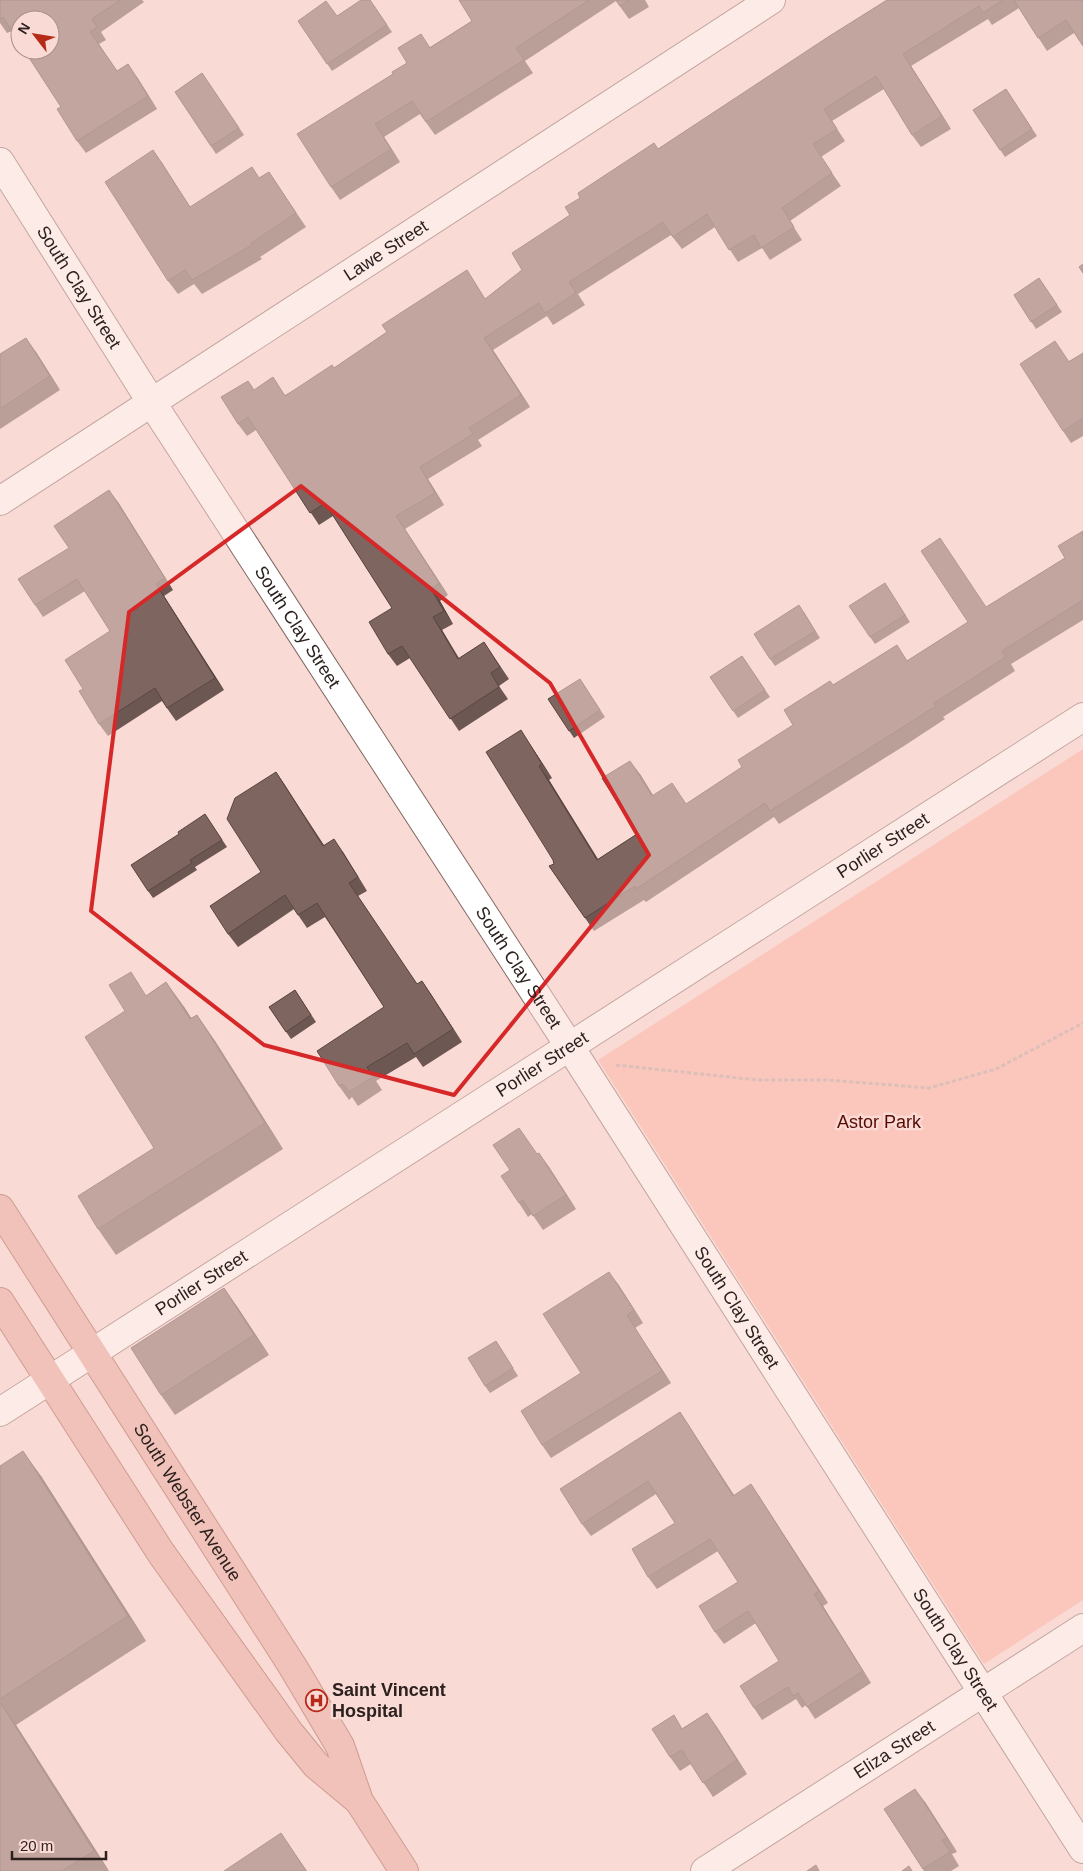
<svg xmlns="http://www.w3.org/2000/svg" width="1083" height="1871" font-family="Helvetica,sans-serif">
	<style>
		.green { fill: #fdb0a1 }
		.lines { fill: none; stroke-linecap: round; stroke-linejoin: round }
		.minor-casing { stroke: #816761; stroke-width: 30 }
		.major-casing { stroke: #9a4f43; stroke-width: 30 }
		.path { stroke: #b59d98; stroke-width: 3; stroke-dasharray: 4 2.5; stroke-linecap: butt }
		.minor { stroke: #fff; stroke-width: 28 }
		.major { stroke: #e6a49a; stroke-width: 28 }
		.wall { fill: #6d5752 }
		.shaded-wall { fill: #594742 }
		.building { fill: #7f655f; stroke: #594742 }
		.marked { fill: none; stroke: #d62828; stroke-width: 4; stroke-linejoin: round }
		.labels { text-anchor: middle; stroke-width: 5; stroke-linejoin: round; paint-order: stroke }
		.street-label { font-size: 18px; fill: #2c211f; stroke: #f9dad4 }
		.park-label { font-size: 18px; fill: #580a02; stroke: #f9dad4 }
		.poi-label { font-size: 18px; font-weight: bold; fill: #2c211f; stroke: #f9dad4; text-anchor: start }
	</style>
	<rect width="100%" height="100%" fill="#f9dad4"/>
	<path class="green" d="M 1083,749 L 1083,1600 L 984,1664 L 598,1060 Z"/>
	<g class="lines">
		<defs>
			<g id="minor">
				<path id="s1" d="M 0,162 L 152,403 L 570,1047 L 1083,1849"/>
				<path id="s2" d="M 0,501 L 771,0"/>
				<path id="s3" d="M 0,1412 L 1083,717"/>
				<path id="s4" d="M 705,1871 L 1083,1628"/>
			</g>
			<g id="major">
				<path id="s5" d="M 0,1209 L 293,1667 L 340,1746 L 359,1801 L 404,1871"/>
				<path d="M 0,1302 L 161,1553 L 289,1732 L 316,1765 L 358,1800"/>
			</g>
		</defs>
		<use href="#minor" class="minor-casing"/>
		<use href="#major" class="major-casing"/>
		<path class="path" d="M 616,1065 L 758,1080 L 827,1080 L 929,1088 L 996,1069 L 1083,1023"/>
		<use href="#minor" class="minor"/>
		<use href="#major" class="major"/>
	</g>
	<path class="wall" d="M 0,0 L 142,0 L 144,2 L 101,32 L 106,40 L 99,44 L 117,71 L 137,77 L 157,109 L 86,153 L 77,141 L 61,107 L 12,31 L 7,33 L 0,23 Z
		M 370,0 L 392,32 L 332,71 L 298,21 L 337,16 Z
		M 459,0 L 645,0 L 649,7 L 629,19 L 616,1 L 525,61 L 533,73 L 435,135 L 420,114 L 384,137 L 400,162 L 340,200 L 331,187 L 393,74 L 430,47 L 472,21 Z
		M 887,0 L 1083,0 L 1074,33 L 1047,51 L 1019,8 L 992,25 L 988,19 L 911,66 L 951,129 L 921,147 L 912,135 L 884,89 L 832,121 L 845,141 L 821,157 L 841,186 L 790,221 L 802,240 L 770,260 L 762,248 L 738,262 L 715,227 L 682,249 L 671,235 L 578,294 L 585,305 L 553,325 L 547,316 L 493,350 L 530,407 L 478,440 L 482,446 L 428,479 L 444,505 L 405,529 L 448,595 L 440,601 L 453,624 L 442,630 L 459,658 L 484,642 L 509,679 L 499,686 L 508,699 L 459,731 L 410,658 L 397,666 L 388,654 L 392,608 L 333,516 L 319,525 L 256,430 L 247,436 L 238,424 L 254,390 L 285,395 L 334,368 L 387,332 L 467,270 L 485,299 L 522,270 L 570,215 L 658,149 Z
		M 202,73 L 244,135 L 216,154 L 175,92 Z
		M 1006,89 L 1037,136 L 1005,157 L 973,110 Z
		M 153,150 L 190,207 L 260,178 L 269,172 L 306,227 L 260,257 L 262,259 L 202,294 L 194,284 L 178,294 L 168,281 Z
		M 1039,278 L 1062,312 L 1036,329 L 1014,295 Z
		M 36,352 L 60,390 L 0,429 L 0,354 Z
		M 1083,353 L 1083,436 L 1071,443 L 1063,431 L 1069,361 Z
		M 118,502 L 173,590 L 164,596 L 224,690 L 176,721 L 162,701 L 108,736 L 99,724 L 83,689 L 110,631 L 85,591 L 43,617 L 35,605 L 69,548 Z
		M 1083,531 L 1083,620 L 1011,664 L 1015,671 L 943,717 L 945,719 L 904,746 L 779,824 L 774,817 L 646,902 L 644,900 L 594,931 L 549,866 L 554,864 L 530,744 L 552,778 L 549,780 L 598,859 L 637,834 L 640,774 L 653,795 L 686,804 L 742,767 L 793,725 L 833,685 L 908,660 L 968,622 L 987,607 L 1065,558 Z
		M 885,583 L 910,622 L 875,644 L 870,637 Z
		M 804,612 L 820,638 L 775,666 L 770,659 Z
		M 742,656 L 770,697 L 738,718 L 710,677 Z
		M 580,679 L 605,717 L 574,738 L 548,699 Z
		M 276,772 L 324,845 L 343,852 L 367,891 L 358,896 L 417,984 L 422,981 L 462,1042 L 423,1067 L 416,1057 L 376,1081 L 382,1090 L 358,1106 L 352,1097 L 349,1100 L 339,1086 L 384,1007 L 325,917 L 307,928 L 294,909 L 238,947 L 228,934 L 261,872 Z
		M 205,814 L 227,847 L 195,867 L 197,870 L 153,898 L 148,891 L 179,834 Z
		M 166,982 L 191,1018 L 197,1015 L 215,1041 L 283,1149 L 116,1255 L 98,1229 L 154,1148 L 125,1011 L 147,995 Z
		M 295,990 L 316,1022 L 291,1039 L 269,1007 Z
		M 537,1154 L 549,1167 L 576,1209 L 543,1230 L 532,1214 L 528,1217 L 519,1203 Z
		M 618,1284 L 643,1323 L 635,1328 L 671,1383 L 551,1458 L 542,1445 L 581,1373 Z
		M 224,1288 L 238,1308 L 269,1355 L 175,1415 L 161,1395 Z
		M 496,1341 L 518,1376 L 490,1393 L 485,1386 Z
		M 680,1412 L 734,1495 L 759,1496 L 828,1603 L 823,1606 L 871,1683 L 815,1719 L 806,1705 L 802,1708 L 796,1699 L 762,1720 L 754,1708 L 779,1661 L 756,1623 L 724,1644 L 715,1632 L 738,1582 L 718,1551 L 657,1589 L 648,1577 L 675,1523 L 656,1494 L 591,1536 L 582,1524 Z
		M 0,1466 L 41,1476 L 146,1641 L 16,1725 L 109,1871 L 0,1871 Z
		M 707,1713 L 747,1774 L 713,1797 L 691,1764 L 680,1771 L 670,1757 L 683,1728 Z
		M 925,1802 L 957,1852 L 952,1854 L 959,1866 L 951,1871 L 924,1871 L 884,1809 Z"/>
	<path class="shaded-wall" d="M 903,54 L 911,66 L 951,129 L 942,116 Z
		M 128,64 L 137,77 L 157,109 L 148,96 Z
		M 375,124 L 384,137 L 400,162 L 391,149 Z
		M 153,150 L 163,164 L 199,221 L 190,207 Z
		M 26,338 L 36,352 L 60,390 L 50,376 Z
		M 484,338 L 493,350 L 530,407 L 521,395 Z
		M 420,467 L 428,479 L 444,505 L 435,493 Z
		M 109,490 L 118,502 L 173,590 L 165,578 Z
		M 396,516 L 405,529 L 448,595 L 439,583 Z
		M 156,584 L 164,596 L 224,690 L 215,678 Z
		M 431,589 L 440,601 L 453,624 L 444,611 Z
		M 433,617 L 442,630 L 466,672 L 458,659 Z
		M 521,730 L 530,744 L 552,778 L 542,764 Z
		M 630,761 L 640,774 L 661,809 L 652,796 Z
		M 539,766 L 549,780 L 606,873 L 597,860 Z
		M 276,772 L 285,785 L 332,859 L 323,846 Z
		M 334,839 L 343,852 L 367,891 L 358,877 Z
		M 422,981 L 431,994 L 462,1042 L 453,1029 Z
		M 166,982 L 185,1008 L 208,1045 L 190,1019 Z
		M 197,1015 L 215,1041 L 283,1149 L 265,1123 Z
		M 539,1153 L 549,1167 L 576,1209 L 566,1195 Z
		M 609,1272 L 618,1284 L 643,1323 L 634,1310 Z
		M 224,1288 L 238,1308 L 269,1355 L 254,1335 Z
		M 627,1315 L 635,1328 L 671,1383 L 662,1371 Z
		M 680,1412 L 688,1424 L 742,1508 L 733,1496 Z
		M 23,1451 L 41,1476 L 146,1641 L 128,1616 Z
		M 751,1484 L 759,1496 L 828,1603 L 819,1591 Z
		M 814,1594 L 823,1606 L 871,1683 L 863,1671 Z
		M 0,1702 L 16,1725 L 109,1871 L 94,1851 Z
		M 707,1713 L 717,1727 L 747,1774 L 737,1760 Z
		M 915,1789 L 925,1802 L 957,1852 L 947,1838 Z
		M 281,1833 L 307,1871 L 306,1871 Z"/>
	<path class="building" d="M 0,0 L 120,0 L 92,19 L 97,27 L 90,32 L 117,71 L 128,64 L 148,96 L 77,141 L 57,109 L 61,107 L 24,50 L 50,50 L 50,20 L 20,20 L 20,43 L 3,17 L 0,20 Z
		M 361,0 L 370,0 L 387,25 L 327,64 L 298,21 L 326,1 L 337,16 Z
		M 459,0 L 589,0 L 516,48 L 524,60 L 426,122 L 412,101 L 375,124 L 391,149 L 331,187 L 297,134 L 393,74 L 392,72 L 407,63 L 398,48 L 421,34 L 430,48 L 472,21 Z
		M 616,0 L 629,0 L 620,6 Z
		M 887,0 L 1003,0 L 983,13 L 979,6 L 903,54 L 942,116 L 912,135 L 876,76 L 824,109 L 837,129 L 813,144 L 832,173 L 782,208 L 794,227 L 761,248 L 754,235 L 729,250 L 707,214 L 673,237 L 663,222 L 569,282 L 576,293 L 545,313 L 539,303 L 484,338 L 521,395 L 469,428 L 473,434 L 420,467 L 435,493 L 396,516 L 439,583 L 431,589 L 444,611 L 433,617 L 458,659 L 484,642 L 500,667 L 491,673 L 499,687 L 450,719 L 402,646 L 388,654 L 369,622 L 392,608 L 325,503 L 310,513 L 248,417 L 238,424 L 221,397 L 248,381 L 254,390 L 273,377 L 285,396 L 332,365 L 334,368 L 387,332 L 382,325 L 467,270 L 485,299 L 522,270 L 512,253 L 570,215 L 565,207 L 580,198 L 578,193 L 654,143 L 658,149 L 828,37 Z
		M 1014,0 L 1083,0 L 1083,46 L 1066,20 L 1038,38 Z
		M 202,73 L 239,128 L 211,146 L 175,92 Z
		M 1006,89 L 1032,129 L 1000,150 L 973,110 Z
		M 153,150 L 190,207 L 252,167 L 259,178 L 269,172 L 296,213 L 251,243 L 252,245 L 192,280 L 185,270 L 168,281 L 105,182 Z
		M 1083,264 L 1083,273 L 1079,267 Z
		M 1039,278 L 1057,305 L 1031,322 L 1014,295 Z
		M 26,338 L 50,376 L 0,409 L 0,354 Z
		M 1055,341 L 1069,362 L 1083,353 L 1083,418 L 1063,431 L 1020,364 Z
		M 109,490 L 165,578 L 156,584 L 215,678 L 167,708 L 155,688 L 99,724 L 79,691 L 83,689 L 65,660 L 110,631 L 77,579 L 35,605 L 18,579 L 69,548 L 54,526 Z
		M 1083,531 L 1083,600 L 1002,651 L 1006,657 L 934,703 L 936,706 L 895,732 L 770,811 L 765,803 L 636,889 L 635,886 L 585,918 L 549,866 L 554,864 L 553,860 L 486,752 L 521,730 L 542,764 L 539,766 L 597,860 L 637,834 L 602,778 L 630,761 L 652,796 L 672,783 L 686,804 L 742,767 L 738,760 L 793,725 L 784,710 L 830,681 L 833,685 L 897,645 L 907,661 L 968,622 L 921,551 L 940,538 L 986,607 L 1065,558 L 1058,546 Z
		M 885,583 L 905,615 L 870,637 L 849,606 Z
		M 799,605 L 815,631 L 770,659 L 754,634 Z
		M 742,656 L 765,690 L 733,711 L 710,677 Z
		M 580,679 L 600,710 L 569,731 L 548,699 Z
		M 276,772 L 323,846 L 334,839 L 358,877 L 349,883 L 417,984 L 422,981 L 453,1029 L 414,1054 L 407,1043 L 367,1067 L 373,1077 L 349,1092 L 343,1084 L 339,1086 L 317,1051 L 384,1007 L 317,903 L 298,915 L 285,895 L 228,934 L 210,906 L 261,872 L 227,819 L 235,798 Z
		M 205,814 L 222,840 L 190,860 L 192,863 L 148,891 L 131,865 L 179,834 L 178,832 Z
		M 131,972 L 146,996 L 166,982 L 190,1019 L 197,1015 L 265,1123 L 98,1229 L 78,1196 L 154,1148 L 85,1037 L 125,1011 L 109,985 Z
		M 295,990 L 311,1015 L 286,1032 L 269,1007 Z
		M 519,1128 L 537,1154 L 539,1153 L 566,1195 L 533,1216 L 523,1200 L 519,1203 L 501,1176 L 510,1170 L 493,1145 Z
		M 609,1272 L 634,1310 L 627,1315 L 662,1371 L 542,1445 L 521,1411 L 581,1373 L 543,1314 Z
		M 224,1288 L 254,1335 L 161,1395 L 131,1348 Z
		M 496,1341 L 513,1368 L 485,1386 L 468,1358 Z
		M 680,1412 L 733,1496 L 751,1484 L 819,1591 L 814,1594 L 863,1671 L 807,1707 L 798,1693 L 793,1696 L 788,1687 L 754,1708 L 740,1686 L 779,1661 L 748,1611 L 715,1632 L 699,1606 L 738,1582 L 710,1539 L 648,1577 L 632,1549 L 675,1523 L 648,1481 L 582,1524 L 560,1489 Z
		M 23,1451 L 128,1616 L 0,1699 L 0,1466 Z
		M 0,1702 L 94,1851 L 62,1871 L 0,1871 Z
		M 707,1713 L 737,1760 L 703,1783 L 682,1750 L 670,1757 L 652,1729 L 674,1715 L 682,1729 Z
		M 915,1789 L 947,1838 L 942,1840 L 950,1852 L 923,1869 L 884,1809 Z
		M 281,1833 L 306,1871 L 224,1871 Z
		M 816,1865 L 819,1871 L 807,1871 Z
		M 909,1866 L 912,1871 L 902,1871 Z"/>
	<path d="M0 0H1083V1871H0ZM 301,486 L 550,683 L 649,855 L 454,1095 L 264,1045 L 91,911 L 129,612 Z" fill="#f9dad4" fill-opacity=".55" fill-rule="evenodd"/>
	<path class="marked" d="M 301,486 L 550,683 L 649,855 L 454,1095 L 264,1045 L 91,911 L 129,612 Z"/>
	<defs>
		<symbol id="hospital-ring" viewBox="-11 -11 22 22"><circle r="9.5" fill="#f9dad4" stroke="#b72a17" stroke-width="1.5"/><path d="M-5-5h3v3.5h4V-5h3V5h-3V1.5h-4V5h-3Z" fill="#b72a17"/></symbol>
	</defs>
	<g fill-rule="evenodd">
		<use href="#hospital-ring" x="304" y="1688" width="25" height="25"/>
	</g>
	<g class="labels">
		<g class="street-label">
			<text dy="6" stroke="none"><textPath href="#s2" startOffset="460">Lawe Street</textPath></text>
			<text dy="6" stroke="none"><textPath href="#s1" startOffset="148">South Clay Street</textPath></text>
			<text dy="6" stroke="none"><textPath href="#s1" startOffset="552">South Clay Street</textPath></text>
			<text dy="6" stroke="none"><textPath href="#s3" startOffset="1049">Porlier Street</textPath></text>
			<text dy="6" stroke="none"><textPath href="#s1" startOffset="958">South Clay Street</textPath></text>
			<text dy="6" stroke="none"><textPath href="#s3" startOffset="644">Porlier Street</textPath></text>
			<text dy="6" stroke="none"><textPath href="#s3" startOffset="239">Porlier Street</textPath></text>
			<text dy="6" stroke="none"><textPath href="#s1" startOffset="1362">South Clay Street</textPath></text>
			<text dy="6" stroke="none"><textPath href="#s5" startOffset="348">South Webster Avenue</textPath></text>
			<text dy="6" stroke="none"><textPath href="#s1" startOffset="1768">South Clay Street</textPath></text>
			<text dy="6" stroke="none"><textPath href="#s4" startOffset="225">Eliza Street</textPath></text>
		</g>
		<g class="park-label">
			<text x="879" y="1128">Astor Park</text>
		</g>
		<g class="poi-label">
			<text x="332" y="1696">Saint Vincent<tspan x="332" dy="21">Hospital</tspan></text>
		</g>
	</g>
	<g transform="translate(35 35) rotate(301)"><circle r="24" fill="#f9dad4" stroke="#a7908c"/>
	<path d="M0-4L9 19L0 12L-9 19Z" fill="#b72a17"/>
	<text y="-8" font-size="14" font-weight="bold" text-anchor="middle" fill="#2c211f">N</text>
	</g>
	<path d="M12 1851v8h94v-8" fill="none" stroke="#2c211f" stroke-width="2.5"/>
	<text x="20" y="1851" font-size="15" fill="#2c211f" stroke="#f9dad4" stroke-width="4" paint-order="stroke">20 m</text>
</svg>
